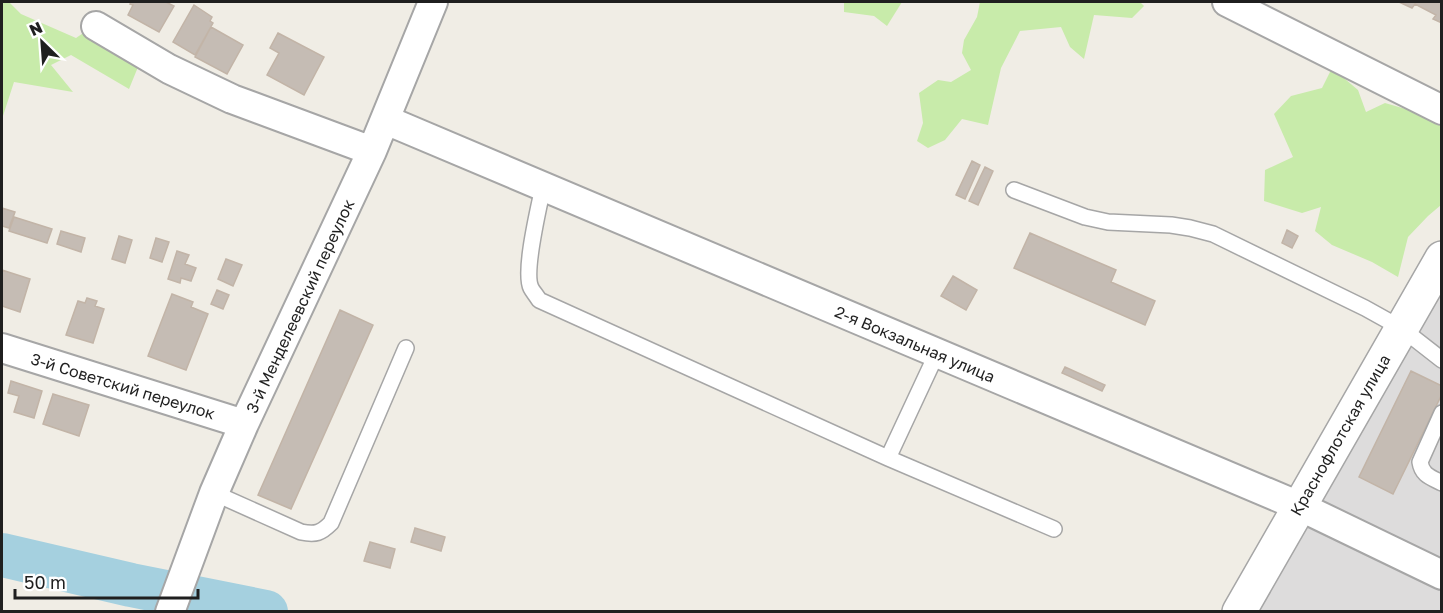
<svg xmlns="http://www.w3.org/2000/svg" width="1443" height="613" font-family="'Golos Text',sans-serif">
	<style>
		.residential { fill: #dddcdc }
		.grass { fill: #c8ebaa }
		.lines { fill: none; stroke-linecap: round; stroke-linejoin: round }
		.river { stroke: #a5d0df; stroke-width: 44 }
		.building { fill: #c5bcb4; stroke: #c2b4a7; stroke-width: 1.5 }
		.service-casing { stroke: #a6a6a6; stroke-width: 18 }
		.minor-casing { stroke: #a6a6a6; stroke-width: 32 }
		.tertiary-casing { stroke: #a6a6a6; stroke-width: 36 }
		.service { stroke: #fff; stroke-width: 15 }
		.minor { stroke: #fff; stroke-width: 28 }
		.tertiary { stroke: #fff; stroke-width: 33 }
		.labels { text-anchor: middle; stroke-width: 4.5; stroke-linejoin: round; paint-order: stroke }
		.street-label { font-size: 16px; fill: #1f1f1f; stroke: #fff }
	</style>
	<rect width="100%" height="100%" fill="#f0ede5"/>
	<path class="residential" d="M 1441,287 L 1441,611 L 1257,612 Z"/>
	<path class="grass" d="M 2,2 L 9,2 L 21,14 L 76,38 L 92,27 L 138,67 L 129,89 L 71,55 L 51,65 L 73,92 L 14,82 L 2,119 Z
		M 844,2 L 902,2 L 887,26 L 874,16 L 844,12 Z
		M 980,2 L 1140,2 L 1144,6 L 1132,18 L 1094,15 L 1084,59 L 1070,47 L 1061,27 L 1020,31 L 1001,68 L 988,125 L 962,119 L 945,140 L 928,148 L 917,141 L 923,123 L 919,93 L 938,80 L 951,82 L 971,70 L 962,53 L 964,40 L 977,17 Z
		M 1332,68 L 1358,90 L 1366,112 L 1385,103 L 1423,114 L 1441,122 L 1441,205 L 1428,216 L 1408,237 L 1398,277 L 1372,262 L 1332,245 L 1315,231 L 1321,207 L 1302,213 L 1264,201 L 1265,170 L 1293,157 L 1274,114 L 1291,96 L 1322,88 Z"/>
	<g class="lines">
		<path class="river" d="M 2,555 L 131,585 L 266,612"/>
	</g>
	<path class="building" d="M 131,2 L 166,2 L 174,6 L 159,32 L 128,15 L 133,5 L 130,4 Z
		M 1399,2 L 1442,2 L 1442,23 L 1433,19 L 1436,15 L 1415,4 L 1412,8 Z
		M 194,5 L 212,17 L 210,21 L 213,23 L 195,55 L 173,42 Z
		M 211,27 L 243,45 L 227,74 L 195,57 Z
		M 278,33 L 324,57 L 304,95 L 267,75 L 279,53 L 270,48 Z
		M 972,161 L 980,165 L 965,199 L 956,195 Z
		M 985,167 L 993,171 L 978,205 L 969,201 Z
		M 2,208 L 15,212 L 9,228 L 2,226 Z
		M 14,217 L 52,229 L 47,243 L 9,231 Z
		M 1287,230 L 1298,236 L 1292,248 L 1282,243 Z
		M 61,231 L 85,238 L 81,252 L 57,244 Z
		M 1030,233 L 1116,270 L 1111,282 L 1155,301 L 1145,325 L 1014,268 Z
		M 119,236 L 132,240 L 125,263 L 112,259 Z
		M 156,238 L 169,242 L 162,262 L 150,258 Z
		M 177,251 L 189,255 L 185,264 L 196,268 L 191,281 L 181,278 L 180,283 L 168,279 Z
		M 226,259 L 242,265 L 233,286 L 218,279 Z
		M 2,270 L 30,279 L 20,312 L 2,306 Z
		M 953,276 L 977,290 L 966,310 L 941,296 Z
		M 217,290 L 229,295 L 223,309 L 211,304 Z
		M 172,294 L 193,302 L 191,307 L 208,314 L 186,370 L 148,356 Z
		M 87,298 L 97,301 L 95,306 L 104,309 L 93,343 L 66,335 L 78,301 L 85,303 Z
		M 340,310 L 373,325 L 291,509 L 258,495 Z
		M 1065,367 L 1105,385 L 1102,391 L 1062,373 Z
		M 1411,371 L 1442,386 L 1442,394 L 1393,494 L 1359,477 Z
		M 11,381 L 42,391 L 34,418 L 14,412 L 19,396 L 8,393 Z
		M 53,394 L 89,405 L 79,436 L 43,424 Z
		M 415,528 L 445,537 L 441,551 L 411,542 Z
		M 370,542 L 395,549 L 390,568 L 364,561 Z"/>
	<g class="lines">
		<defs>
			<path id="service" d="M 543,187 C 539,207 523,272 531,288 C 533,292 537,296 539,300 L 888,458 L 1054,529
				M 1014,190 L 1085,217 L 1108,222 L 1171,225 L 1190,228 L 1213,234 L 1365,308 L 1401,328 L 1442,360
				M 1442,413 L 1420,462 C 1422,475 1430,477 1442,483
				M 888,458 L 937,353
				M 214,493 L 301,532 C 316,535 321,533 331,523 L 406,348"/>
			<path id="minor" d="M 1227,2 L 1442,110
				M 96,26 L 169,69 L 232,99 L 372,151
				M 386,120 L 1299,506 L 1442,575
				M 2,348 L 244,424
				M 170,612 L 214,493 L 244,424 L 372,151 L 433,2"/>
			<path id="tertiary" d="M 1239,612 L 1442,258"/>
		</defs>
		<use href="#service" class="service-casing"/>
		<use href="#minor" class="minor-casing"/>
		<use href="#tertiary" class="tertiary-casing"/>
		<use href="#service" class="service"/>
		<use href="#minor" class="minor"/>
		<use href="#tertiary" class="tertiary"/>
	</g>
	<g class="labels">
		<g class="street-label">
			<text transform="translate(300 306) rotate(-65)" y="6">3-й Менделеевский переулок</text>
			<text transform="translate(915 344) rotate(23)" y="6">2-я Вокзальная улица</text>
			<text transform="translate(123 386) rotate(17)" y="6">3-й Советский переулок</text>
			<text transform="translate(1340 435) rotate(-60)" y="6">Краснофлотская улица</text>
		</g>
	</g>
	<rect width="1443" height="613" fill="none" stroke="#1f1f1f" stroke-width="6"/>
	<g transform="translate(42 42) rotate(335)" stroke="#ffffff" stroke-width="4.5" paint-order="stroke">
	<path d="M0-4.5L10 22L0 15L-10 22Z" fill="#1f1f1f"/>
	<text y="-9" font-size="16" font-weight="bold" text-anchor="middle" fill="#1f1f1f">N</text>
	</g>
	<path d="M15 589v9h183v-9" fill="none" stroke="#1f1f1f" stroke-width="3"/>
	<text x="24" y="589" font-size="18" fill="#1f1f1f" stroke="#ffffff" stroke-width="4.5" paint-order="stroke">50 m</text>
</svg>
